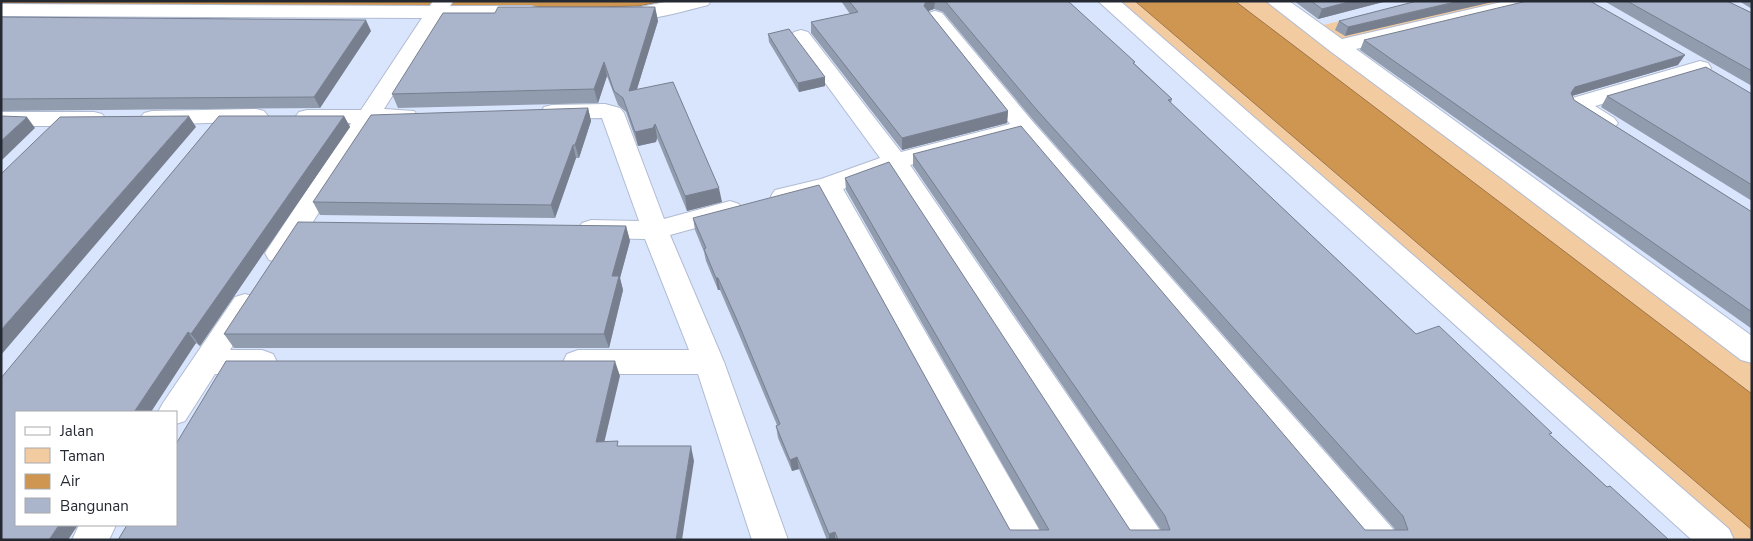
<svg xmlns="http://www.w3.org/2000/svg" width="1753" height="541" font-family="'Nunito Sans',sans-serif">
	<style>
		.green { fill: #f3cba0 }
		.water { fill: #cf9652; stroke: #9c7548 }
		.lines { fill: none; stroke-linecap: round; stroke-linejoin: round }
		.street-casing { stroke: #b0bbd2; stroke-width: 2 }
		.street { fill: #fff; fill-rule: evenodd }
		.wall { fill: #929caf }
		.shaded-wall { fill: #777f8f }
		.building { fill: #aab5cc; stroke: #777f8f }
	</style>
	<rect width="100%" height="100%" fill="#d9e5fd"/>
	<path class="green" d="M 1108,1 L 1276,1 L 1311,28 L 1422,1 L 1532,1 L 1337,46 L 1752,352 L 1752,540 L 1717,540 Z"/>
	<path class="water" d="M 1,1 L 665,1 L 638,6 L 590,7 L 30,4 L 1,4 Z
		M 1135,1 L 1235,1 L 1752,394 L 1752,530 Z"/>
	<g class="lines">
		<defs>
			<path id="street" d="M 433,1 L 453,1 L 450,6 L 531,6 L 538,8 L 541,12 L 538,16 L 531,18 L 442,18 L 384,109 L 414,111 L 418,116 L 414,121 L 375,123 L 289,260 L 279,262 L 269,260 L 265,253 L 351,123 L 307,124 L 299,122 L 295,117 L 299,112 L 307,110 L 361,110 L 422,18 L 1,16 L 1,4 L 430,6 Z
				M 670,1 L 711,1 L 708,5 C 679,12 642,25 612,17 L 609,13 L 612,9 L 641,7 Z
				M 1098,1 L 1120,1 L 1729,529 L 1734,540 L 1692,540 Z
				M 1266,1 L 1289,1 L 1342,39 L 1506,1 L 1542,1 L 1539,5 L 1356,49 L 1752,336 L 1752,363 L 1741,360 L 1504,180 L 1330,51 Z
				M 935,11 L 942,13 L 1033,122 L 1393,529 L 1398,540 L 1359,540 L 1020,136 L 910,165 L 1159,529 L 1164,540 L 1127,540 L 890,172 L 843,189 L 1045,540 L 1009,540 L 821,195 L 784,204 L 775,202 L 771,196 L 775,190 L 821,179 L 880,158 L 791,36 L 794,32 L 801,30 L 808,32 L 901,152 L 1010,124 L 925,17 L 928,13 Z
				M 1700,61 L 1708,63 L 1711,68 L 1708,73 L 1595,106 L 1614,118 L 1618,123 L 1614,128 C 1598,132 1575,117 1566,104 L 1569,99 Z
				M 605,104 L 620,108 L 624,113 L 664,219 L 730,201 L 739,204 L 743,210 L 739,216 L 670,235 L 724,362 L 788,540 L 752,540 L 698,374 L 578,374 L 567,370 L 563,362 L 567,354 L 578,350 L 689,350 L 645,239 L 591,238 L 582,235 L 578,229 L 582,223 L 591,220 L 639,221 L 602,118 L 552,119 L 544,117 L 541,112 L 544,107 L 552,105 Z
				M 256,109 L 264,111 L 268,116 L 264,121 L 152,125 L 144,123 L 140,118 L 144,113 L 152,111 Z
				M 1,112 L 94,112 L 102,114 L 106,119 L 102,124 L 94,126 L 1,126 Z
				M 245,294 L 255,297 L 259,304 L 230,350 L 262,350 L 273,354 L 277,362 L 273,370 L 262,374 L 215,374 L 185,421 L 176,424 L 176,412 L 158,412 L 163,403 L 235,297 Z
				M 79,525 L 116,525 L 109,540 L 72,540 Z"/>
		</defs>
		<use href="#street" class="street-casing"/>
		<use href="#street" class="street"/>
	</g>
	<path class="wall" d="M 841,1 L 1068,1 L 1135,64 L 1172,99 L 1171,103 L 1416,334 L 1550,435 L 1607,487 L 1669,540 L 827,540 L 799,469 L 792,471 L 778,438 L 776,426 L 777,425 L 738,332 L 720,290 L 718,290 L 706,261 L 704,252 L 695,230 L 693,218 L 1010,530 L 1040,530 L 846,190 L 845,178 L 1130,530 L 1161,530 L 913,166 L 913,154 L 1365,530 L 1395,530 L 1394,528 L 1034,121 L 943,12 L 934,9 L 928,11 L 1008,111 L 1007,123 L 902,150 L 811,33 L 811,22 L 850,14 Z
		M 1294,1 L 1387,1 L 1318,19 Z
		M 1417,1 L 1345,36 L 1335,30 L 1339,21 Z
		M 1604,1 L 1727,1 L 1752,13 L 1752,86 Z
		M 1739,1 L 1752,1 L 1752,9 Z
		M 655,7 L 658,21 L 637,89 L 722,202 L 687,211 L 657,138 L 656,142 L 638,146 L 626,112 L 618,105 L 607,76 L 598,103 L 398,108 L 392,94 L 495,13 Z
		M 1,17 L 371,31 L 320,108 L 1,111 Z
		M 768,34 L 825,77 L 825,86 L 799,92 L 769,42 Z
		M 1364,40 L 1678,65 L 1572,96 L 1574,100 L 1752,212 L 1752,329 L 1360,50 Z
		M 1752,94 L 1752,201 L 1601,107 L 1607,96 Z
		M 588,108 L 591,121 L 579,158 L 576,158 L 555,218 L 320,215 L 313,202 Z
		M 344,116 L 350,127 L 200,346 L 196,343 L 1,540 Z
		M 626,226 L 630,241 L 620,278 L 623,290 L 609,348 L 234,348 L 224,334 Z"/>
	<path class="shaded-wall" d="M 926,1 L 935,1 L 934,9 L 926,12 L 924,6 Z
		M 1352,1 L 1387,1 L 1318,19 L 1322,9 Z
		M 1459,1 L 1497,1 L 1345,36 L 1348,27 Z
		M 655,7 L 658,21 L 632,105 L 629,91 Z
		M 366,20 L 371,31 L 320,108 L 314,97 Z
		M 1685,55 L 1678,65 L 1568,97 L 1575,87 Z
		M 604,62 L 607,76 L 598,103 L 594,89 Z
		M 825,77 L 825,86 L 799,92 L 798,83 Z
		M 588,108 L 591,121 L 579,158 L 575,145 Z
		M 1008,111 L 1007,123 L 902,150 L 902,138 Z
		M 189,116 L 196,127 L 1,355 L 1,330 Z
		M 344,116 L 350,127 L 200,346 L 191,334 Z
		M 27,117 L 35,128 L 1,161 L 1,141 Z
		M 655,124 L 657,138 L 656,142 L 638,146 L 635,132 Z
		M 573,145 L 576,158 L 555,218 L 551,205 Z
		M 719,188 L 722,202 L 687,211 L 685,196 Z
		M 626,226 L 630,241 L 620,278 L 623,290 L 609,348 L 604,334 L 612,276 Z
		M 716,278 L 718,278 L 720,290 L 718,290 Z
		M 188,332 L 196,343 L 151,412 L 134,412 Z
		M 615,361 L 620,376 L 601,456 L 596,442 Z
		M 691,446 L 694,461 L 682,540 L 676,540 Z
		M 797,457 L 799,469 L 792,471 L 790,460 Z
		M 59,525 L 78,525 L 68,540 L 49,540 Z
		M 835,532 L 835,540 L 829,540 L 829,534 Z"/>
	<path class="building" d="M 849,1 L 926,1 L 924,6 L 1008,111 L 902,138 L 811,22 L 858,12 Z
		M 945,1 L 1068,1 L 1135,62 L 1133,63 L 1172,99 L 1168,100 L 1416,334 L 1439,326 L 1552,433 L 1549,434 L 1607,487 L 1610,486 L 1669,540 L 838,540 L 835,532 L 829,534 L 797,457 L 790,460 L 776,426 L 780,424 L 737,320 L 718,278 L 716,278 L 704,249 L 706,248 L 693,218 L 819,185 L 1010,530 L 1049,530 L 845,178 L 889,162 L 1130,530 L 1170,530 L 1165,516 L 913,154 L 1021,126 L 1365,530 L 1408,530 L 1403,516 L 1036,109 Z
		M 1311,1 L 1352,1 L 1322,9 Z
		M 1417,1 L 1459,1 L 1348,27 L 1339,21 Z
		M 1527,1 L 1590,1 L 1685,55 L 1575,87 L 1571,93 L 1574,100 L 1752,212 L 1752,312 L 1364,40 Z
		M 1627,1 L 1727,1 L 1752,13 L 1752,71 Z
		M 498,7 L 655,7 L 629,91 L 673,82 L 719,188 L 685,196 L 655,124 L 653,128 L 635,132 L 623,98 L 614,91 L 604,62 L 594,89 L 392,94 L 443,13 L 495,13 Z
		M 1,17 L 366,20 L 314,97 L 1,99 Z
		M 789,29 L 825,77 L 798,83 L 768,34 Z
		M 1706,67 L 1752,94 L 1752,185 L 1607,96 Z
		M 588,108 L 575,145 L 573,145 L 551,205 L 313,202 L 371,115 Z
		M 1,116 L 27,117 L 1,141 Z
		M 189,116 L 1,330 L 1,174 L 60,117 Z
		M 219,116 L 344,116 L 191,334 L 188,332 L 134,412 L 16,412 L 16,525 L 59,525 L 49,540 L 1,540 L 1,378 Z
		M 298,222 L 626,226 L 612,276 L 619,276 L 604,334 L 224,334 Z
		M 226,361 L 615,361 L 596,442 L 618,441 L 617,446 L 691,446 L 676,540 L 118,540 L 127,525 L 176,525 L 176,444 Z"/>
	<rect width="1753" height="541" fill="none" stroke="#252932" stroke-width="5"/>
	<rect x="15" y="411" width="162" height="115" fill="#ffffff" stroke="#a8a9ad"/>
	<rect x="25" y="427" width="25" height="8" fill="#ffffff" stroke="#a8a9ad"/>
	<text x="60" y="436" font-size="15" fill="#252932">Jalan</text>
	<rect x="25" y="448" width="25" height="15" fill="#f3cba0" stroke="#a8a9ad"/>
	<text x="60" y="461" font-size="15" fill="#252932">Taman</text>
	<rect x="25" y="474" width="25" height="15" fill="#cf9652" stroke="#a8a9ad"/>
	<text x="60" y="486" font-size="15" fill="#252932">Air</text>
	<rect x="25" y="498" width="25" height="15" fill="#aab5cc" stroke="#a8a9ad"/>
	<text x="60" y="511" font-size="15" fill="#252932">Bangunan</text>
</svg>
